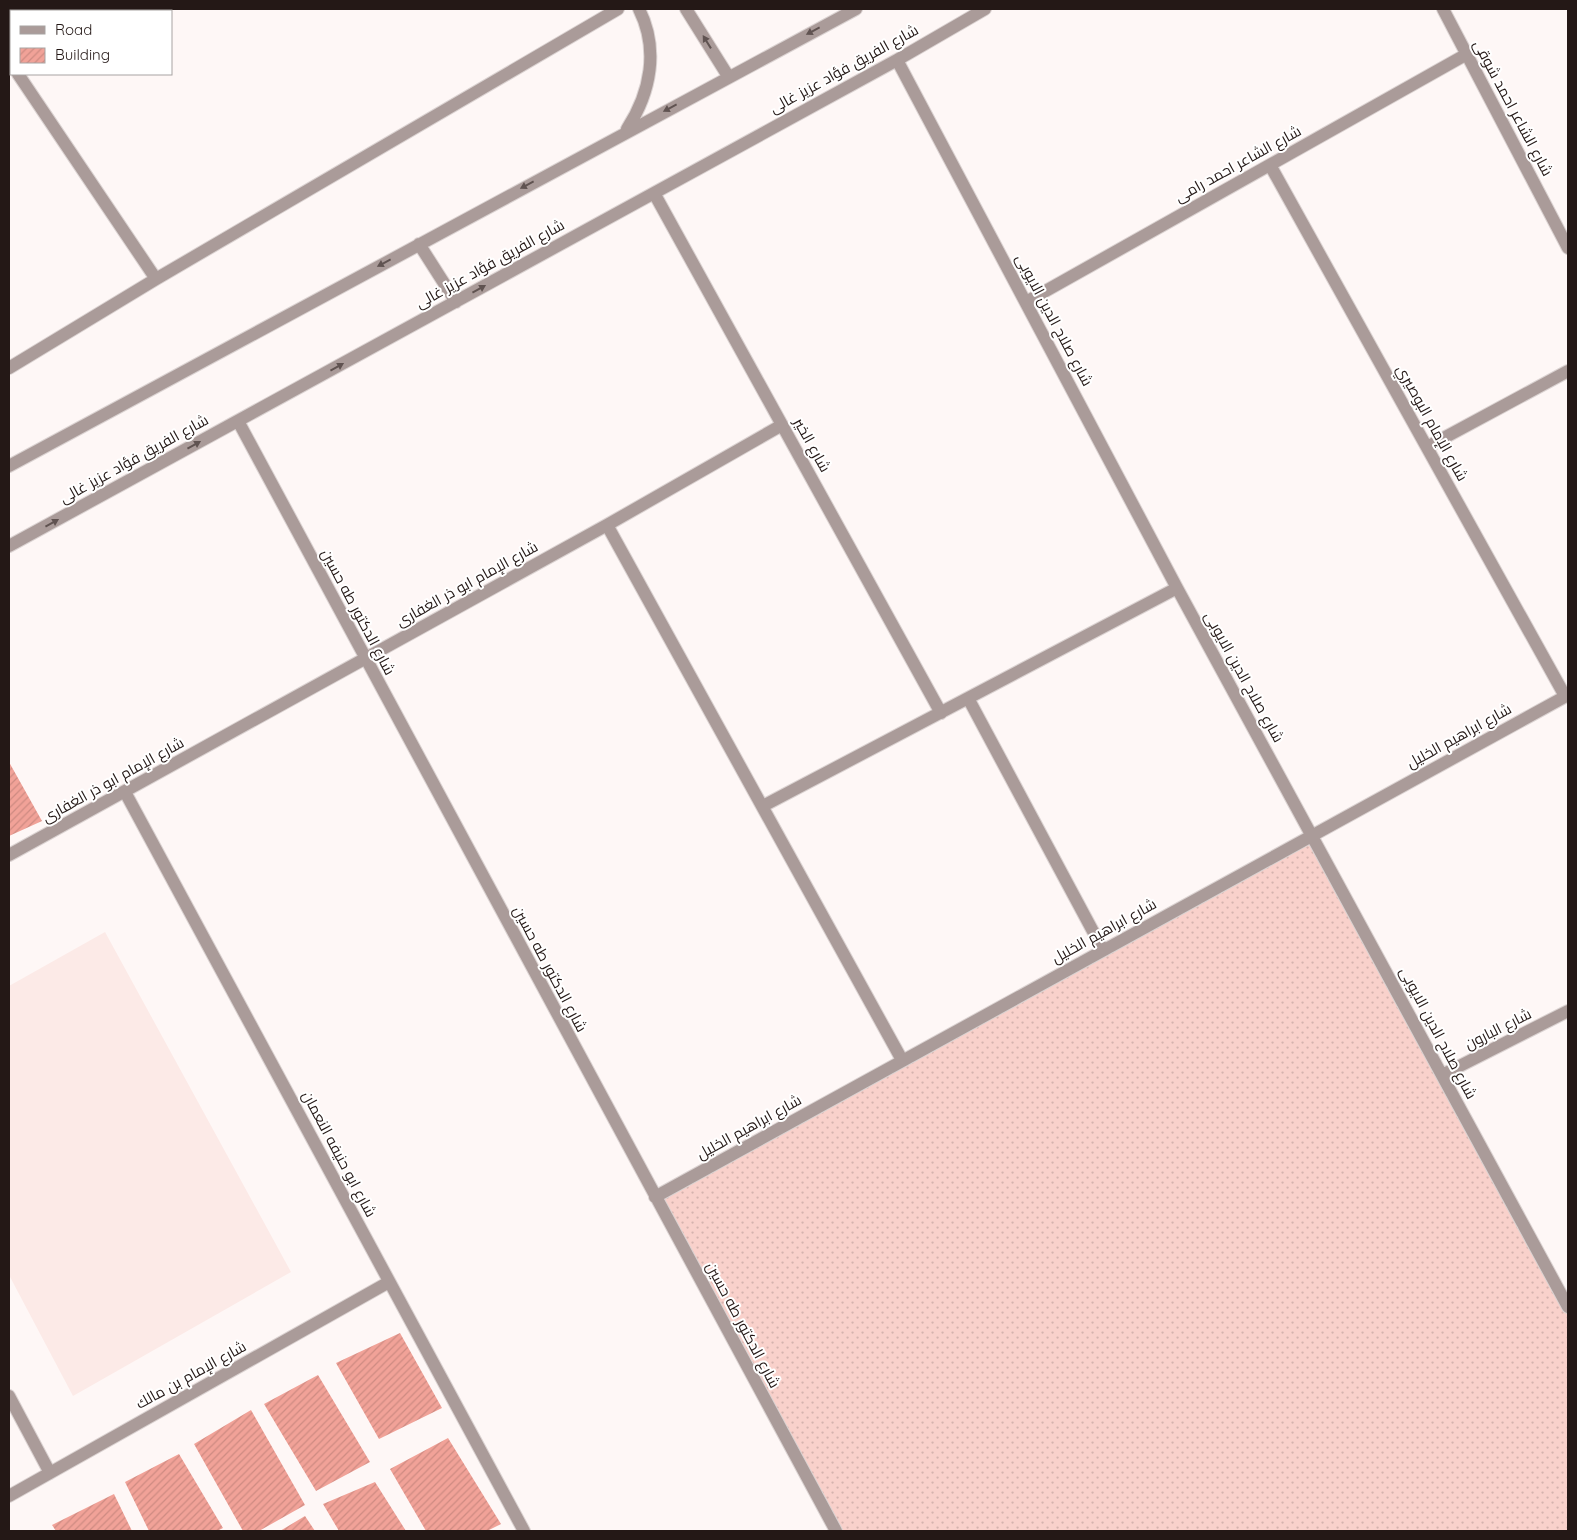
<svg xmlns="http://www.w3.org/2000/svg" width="1577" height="1540" font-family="Quicksand,Cairo,sans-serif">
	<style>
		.built { fill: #fceae7 }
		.grass { fill: url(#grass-dots) }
		.building { fill: url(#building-hatch) }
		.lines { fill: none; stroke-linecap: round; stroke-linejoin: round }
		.minor-casing { stroke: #dbd3d2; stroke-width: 14 }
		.minor { stroke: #aa9b99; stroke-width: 12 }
		.oneway { fill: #605351 }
		.labels { text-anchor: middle; stroke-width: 4; stroke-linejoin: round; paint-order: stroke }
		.street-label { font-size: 15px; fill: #241816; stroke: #fff }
	</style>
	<defs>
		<pattern id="grass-dots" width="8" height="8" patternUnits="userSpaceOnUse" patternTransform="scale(1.25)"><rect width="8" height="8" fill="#f9d1cb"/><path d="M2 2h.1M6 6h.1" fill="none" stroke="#d5b3ae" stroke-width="1.8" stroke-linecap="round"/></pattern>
		<pattern id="building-hatch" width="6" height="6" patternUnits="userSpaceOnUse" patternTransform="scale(1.25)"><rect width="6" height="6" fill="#f1a298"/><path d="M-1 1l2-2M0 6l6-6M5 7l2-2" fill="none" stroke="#ce8b82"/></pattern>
	</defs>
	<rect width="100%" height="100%" fill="#fef7f6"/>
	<path class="built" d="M 105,932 L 291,1272 L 73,1396 L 9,1275 L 9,986 Z"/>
	<path class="grass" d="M 1312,835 L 1568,1306 L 1568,1531 L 836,1531 L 655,1197 Z"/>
	<path class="building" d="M 9,762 L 42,821 L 9,836 Z
		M 400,1333 L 442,1408 L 379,1439 L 336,1363 Z
		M 318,1375 L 370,1462 L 316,1491 L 264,1404 Z
		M 251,1410 L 305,1505 L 259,1531 L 243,1531 L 194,1444 Z
		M 448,1438 L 501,1524 L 487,1531 L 426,1531 L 390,1469 Z
		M 179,1454 L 223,1528 L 217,1531 L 149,1531 L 125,1482 Z
		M 375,1482 L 406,1531 L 339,1531 L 323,1504 Z
		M 114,1494 L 132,1531 L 56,1531 L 52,1525 Z
		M 305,1516 L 315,1531 L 280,1531 Z"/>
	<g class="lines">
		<defs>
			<path id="minor" d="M 686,9 L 728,76
				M 1443,9 L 1568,248
				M 9,60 L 11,64
				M 897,60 L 1177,588 L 1568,1307
				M 18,74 L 156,279
				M 627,129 C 651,92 659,49 639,9
				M 1270,165 L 1565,696
				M 654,193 L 941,713
				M 419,244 L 456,302
				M 1026,302 L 1467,54
				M 9,368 L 156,279 L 618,9
				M 238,421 L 836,1531
				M 1427,447 L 1568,371
				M 9,466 L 856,9
				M 607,525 L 902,1060
				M 9,546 L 897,60 L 985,9
				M 968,698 L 1103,950
				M 125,792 L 524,1531
				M 763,806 L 1177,588
				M 9,855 L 607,525 L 782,425
				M 1442,1075 L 1568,1011
				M 655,1197 L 1568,695
				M 9,1396 L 50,1473
				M 9,1496 L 389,1282"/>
		</defs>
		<use href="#minor" class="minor-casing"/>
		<use href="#minor" class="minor"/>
	</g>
	<defs><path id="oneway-solid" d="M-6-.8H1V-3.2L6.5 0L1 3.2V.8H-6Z" transform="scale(1.25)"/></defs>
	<g class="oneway">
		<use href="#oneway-solid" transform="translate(813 31) rotate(152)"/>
		<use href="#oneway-solid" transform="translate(707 42) rotate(-122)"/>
		<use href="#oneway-solid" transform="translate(670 108) rotate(152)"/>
		<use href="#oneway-solid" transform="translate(527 185) rotate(152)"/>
		<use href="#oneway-solid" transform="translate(384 263) rotate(152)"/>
		<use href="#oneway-solid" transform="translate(479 289) rotate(-29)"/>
		<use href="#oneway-solid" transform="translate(337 367) rotate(-29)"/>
		<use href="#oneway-solid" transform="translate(194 445) rotate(-29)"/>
		<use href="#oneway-solid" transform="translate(52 523) rotate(-29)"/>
	</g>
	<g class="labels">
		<g class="street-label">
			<text transform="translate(844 69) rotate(-29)" y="5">شارع الفريق فؤاد عزيز غالى</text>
			<text transform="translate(1513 108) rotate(62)" y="5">شارع الشاعر احمد شوقى</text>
			<text transform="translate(1238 164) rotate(-29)" y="5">شارع الشاعر احمد رامى</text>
			<text transform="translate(490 264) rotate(-29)" y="5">شارع الفريق فؤاد عزيز غالى</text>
			<text transform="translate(1054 320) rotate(62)" y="5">شارع صلاح الدين الايوبى</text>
			<text transform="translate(1432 423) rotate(61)" y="5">شارع الإمام البوصيري</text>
			<text transform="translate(812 445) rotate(61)" y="5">شارع الخير</text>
			<text transform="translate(134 459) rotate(-29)" y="5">شارع الفريق فؤاد عزيز غالى</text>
			<text transform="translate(467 584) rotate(-29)" y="5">شارع الإمام ابو ذر الغفارى</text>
			<text transform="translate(358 612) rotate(62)" y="5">شارع الدكتور طه حسين</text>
			<text transform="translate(1244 677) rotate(61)" y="5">شارع صلاح الدين الايوبى</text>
			<text transform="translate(1459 736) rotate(-29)" y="5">شارع ابراهيم الخليل</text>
			<text transform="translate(113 780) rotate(-29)" y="5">شارع الإمام ابو ذر الغفارى</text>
			<text transform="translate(1104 931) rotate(-29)" y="5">شارع ابراهيم الخليل</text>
			<text transform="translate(550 969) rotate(62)" y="5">شارع الدكتور طه حسين</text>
			<text transform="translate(1498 1029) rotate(-27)" y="5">شارع البارون</text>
			<text transform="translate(1438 1033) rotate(62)" y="5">شارع صلاح الدين الايوبى</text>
			<text transform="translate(749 1127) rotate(-29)" y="5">شارع ابراهيم الخليل</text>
			<text transform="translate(339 1154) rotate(62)" y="5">شارع ابو حنيفه النعمان</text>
			<text transform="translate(743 1325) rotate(62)" y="5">شارع الدكتور طه حسين</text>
			<text transform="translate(191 1375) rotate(-29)" y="5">شارع الإمام بن مالك</text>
		</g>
	</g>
	<rect width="1577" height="1540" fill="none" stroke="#241816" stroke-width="20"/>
	<rect x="10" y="10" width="162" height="65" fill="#ffffff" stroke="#a7a3a2"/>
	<rect x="20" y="26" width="25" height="8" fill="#aa9b99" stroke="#a7a3a2"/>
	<text x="55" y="35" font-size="15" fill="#241816">Road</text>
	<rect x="20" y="48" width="25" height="15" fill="url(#building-hatch)" stroke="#a7a3a2"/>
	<text x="55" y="60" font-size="15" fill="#241816">Building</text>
</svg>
